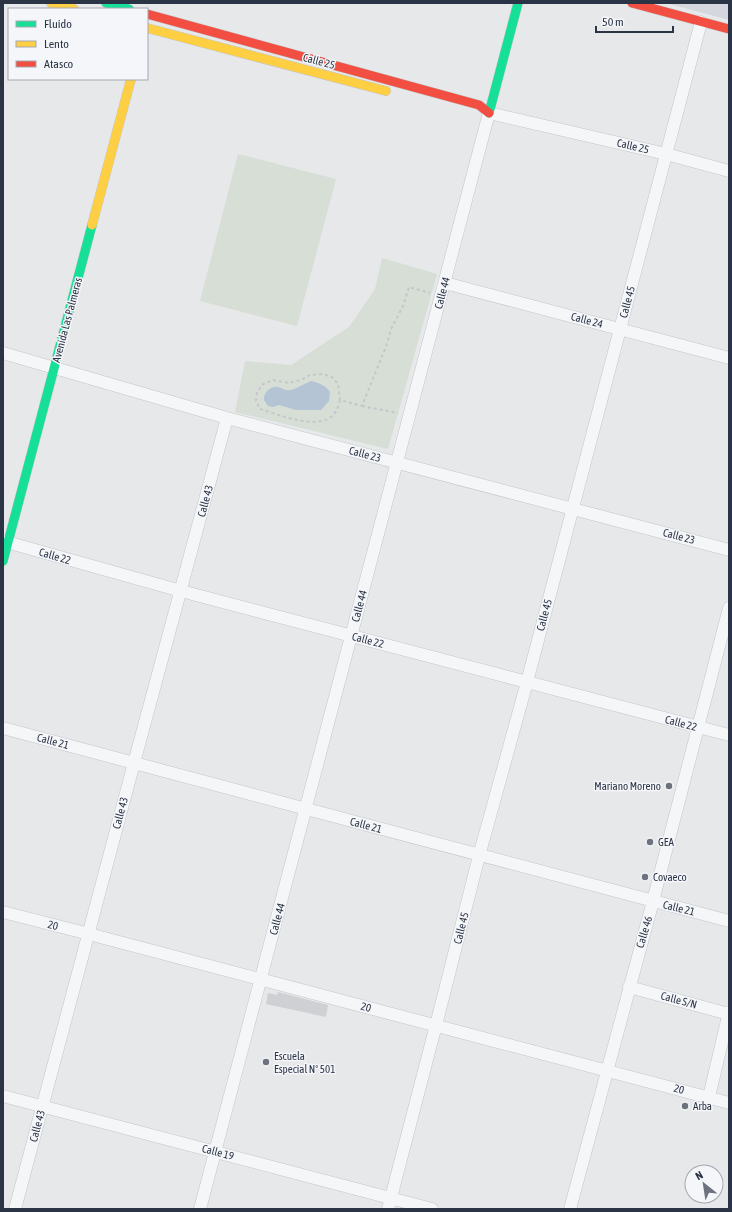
<svg xmlns="http://www.w3.org/2000/svg" width="732" height="1212" font-family="'Asap Condensed',sans-serif">
	<style>
		.built { fill: #d4d7dd }
		.green { fill: #d6ded6 }
		.water { fill: #b4c4d5 }
		.building { fill: #ced0d3 }
		.lines { fill: none; stroke-linecap: round; stroke-linejoin: round }
		.street-casing { stroke: #c4c6c8; stroke-width: 13 }
		.fast-casing { stroke: #c4c6c8; stroke-width: 10 }
		.slow-casing { stroke: #c4c6c8; stroke-width: 10 }
		.jam-casing { stroke: #c4c6c8; stroke-width: 10 }
		.path { stroke: #c5c6ca; stroke-width: 2; stroke-dasharray: 3 3; stroke-linecap: butt }
		.street { stroke: #f5f6f7; stroke-width: 12 }
		.fast { stroke: #16e098; stroke-width: 9 }
		.slow { stroke: #ffcf43; stroke-width: 9 }
		.jam { stroke: #f24e42; stroke-width: 9 }
		.poi-dot { fill: #6c737f; stroke: #f4f6f9; stroke-width: 1.5 }
		.labels { text-anchor: middle; stroke-width: 3; stroke-linejoin: round; paint-order: stroke }
		.street-label { font-size: 11px; fill: #2b3445; stroke: #f4f6f9 }
		.poi-label { font-size: 11px; fill: #2b3445; stroke: #f4f6f9; text-anchor: start }
	</style>
	<rect width="100%" height="100%" fill="#e6e8ea"/>
	<path class="built" d="M 666,3 L 729,3 L 729,20 Z"/>
	<path class="green" d="M 238,154 L 336,179 L 297,326 L 200,301 Z
		M 382,258 L 437,274 L 388,449 L 235,412 L 245,361 L 291,365 L 349,327 L 375,289 Z"/>
	<path class="water" d="M 311,381 C 319,383 325,385 330,392 L 329,401 L 321,410 L 296,410 L 279,405 L 273,407 L 268,406 C 267,404 265,402 264,400 C 263,393 271,385 278,387 C 283,388 285,391 290,390 C 294,390 306,383 311,381 Z"/>
	<path class="building" d="M 278,992 L 328,1005 L 326,1017 L 266,1004 L 268,993 L 277,995 Z"/>
	<g class="lines">
		<defs>
			<path id="street" d="M 445,283 L 729,358
				M 3,353 L 227,418 L 729,550
				M 3,541 L 181,591 L 729,735
				M 3,728 C 245,792 487,858 729,921
				M 3,912 L 89,934 L 729,1103
				M 629,987 L 729,1014
				M 3,1096 L 432,1209
				M 709,1097 L 729,1012
				M 15,1209 L 134,763 L 227,418
				M 200,1209 L 489,113 L 666,154 L 729,171
				M 388,1209 L 436,1025 L 479,856 L 527,682 L 701,22
				M 570,1209 L 653,901 L 729,608"/>
			<path id="fast" d="M 106,3 L 129,9
				M 489,113 L 518,3
				M 3,561 L 92,225"/>
			<path id="slow" d="M 51,3 L 74,9
				M 147,28 L 386,91
				M 92,225 L 131,79"/>
			<path id="jam" d="M 632,3 L 729,29
				M 147,14 L 479,105 L 489,113"/>
		</defs>
		<use href="#street" class="street-casing"/>
		<use href="#fast" class="fast-casing"/>
		<use href="#slow" class="slow-casing"/>
		<use href="#jam" class="jam-casing"/>
		<path class="path" d="M 340,400 C 339,405 337,410 334,414 C 320,432 277,414 260,409 L 256,401 L 257,392 L 263,384 L 273,380 L 289,383 L 301,380 L 310,375 L 322,374 L 332,377 L 338,384 L 340,400 L 362,406 L 387,344 L 391,329 L 403,306 L 409,287 L 430,293
			M 362,406 L 398,413"/>
		<use href="#street" class="street"/>
		<use href="#fast" class="fast"/>
		<use href="#slow" class="slow"/>
		<use href="#jam" class="jam"/>
	</g>
	<g class="poi-dot">
		<circle cx="669" cy="786" r="4"/>
		<circle cx="650" cy="842" r="4"/>
		<circle cx="645" cy="877" r="4"/>
		<circle cx="266" cy="1062" r="4"/>
		<circle cx="685" cy="1106" r="4"/>
	</g>
	<g class="labels">
		<g class="street-label">
			<text transform="translate(319 61) rotate(15)" y="4">Calle 25</text>
			<text transform="translate(633 146) rotate(13)" y="4">Calle 25</text>
			<text transform="translate(442 293) rotate(-75)" y="4">Calle 44</text>
			<text transform="translate(627 302) rotate(-75)" y="4">Calle 45</text>
			<text transform="translate(67 320) rotate(-75)" y="4">Avenida Las Palmeras</text>
			<text transform="translate(587 320) rotate(15)" y="4">Calle 24</text>
			<text transform="translate(365 454) rotate(15)" y="4">Calle 23</text>
			<text transform="translate(205 501) rotate(-75)" y="4">Calle 43</text>
			<text transform="translate(679 536) rotate(15)" y="4">Calle 23</text>
			<text transform="translate(55 556) rotate(16)" y="4">Calle 22</text>
			<text transform="translate(359 606) rotate(-75)" y="4">Calle 44</text>
			<text transform="translate(544 615) rotate(-75)" y="4">Calle 45</text>
			<text transform="translate(368 640) rotate(15)" y="4">Calle 22</text>
			<text transform="translate(681 723) rotate(15)" y="4">Calle 22</text>
			<text transform="translate(53 741) rotate(15)" y="4">Calle 21</text>
			<text transform="translate(120 813) rotate(-75)" y="4">Calle 43</text>
			<text transform="translate(366 825) rotate(15)" y="4">Calle 21</text>
			<text transform="translate(679 908) rotate(14)" y="4">Calle 21</text>
			<text transform="translate(277 919) rotate(-75)" y="4">Calle 44</text>
			<text transform="translate(53 925) rotate(14)" y="4">20</text>
			<text transform="translate(461 928) rotate(-76)" y="4">Calle 45</text>
			<text transform="translate(644 932) rotate(-74)" y="4">Calle 46</text>
			<text transform="translate(679 1000) rotate(15)" y="4">Calle S/N</text>
			<text transform="translate(366 1007) rotate(15)" y="4">20</text>
			<text transform="translate(679 1089) rotate(15)" y="4">20</text>
			<text transform="translate(37 1126) rotate(-75)" y="4">Calle 43</text>
			<text transform="translate(218 1152) rotate(15)" y="4">Calle 19</text>
		</g>
		<g class="poi-label">
			<text x="661" y="790" text-anchor="end">Mariano Moreno</text>
			<text x="658" y="846">GEA</text>
			<text x="653" y="881">Covaeco</text>
			<text x="274" y="1060">Escuela<tspan x="274" dy="13">Especial Nº 501</tspan></text>
			<text x="693" y="1110">Arba</text>
		</g>
	</g>
	<rect width="732" height="1212" fill="none" stroke="#2b3445" stroke-width="8"/>
	<rect x="8" y="8" width="140" height="72" fill="#f4f6f9" stroke="#a4a8b1"/>
	<rect x="16" y="21" width="20" height="6" fill="#16e098" stroke="#a4a8b1"/>
	<text x="44" y="28" font-size="12" fill="#2b3445">Fluido</text>
	<rect x="16" y="41" width="20" height="6" fill="#ffcf43" stroke="#a4a8b1"/>
	<text x="44" y="48" font-size="12" fill="#2b3445">Lento</text>
	<rect x="16" y="61" width="20" height="6" fill="#f24e42" stroke="#a4a8b1"/>
	<text x="44" y="68" font-size="12" fill="#2b3445">Atasco</text>
	<g transform="translate(704 1184) rotate(330)"><circle r="19" fill="#f4f6f9" stroke="#a4a8b1"/>
	<path d="M0-3L7 15L0 10L-7 15Z" fill="#6c737f"/>
	<text y="-6" font-size="11" font-weight="bold" text-anchor="middle" fill="#2b3445">N</text>
	</g>
	<path d="M596 26v6h77v-6" fill="none" stroke="#2b3445" stroke-width="2"/>
	<text x="602" y="26" font-size="12" fill="#2b3445" stroke="#f4f6f9" stroke-width="3" paint-order="stroke">50 m</text>
</svg>
